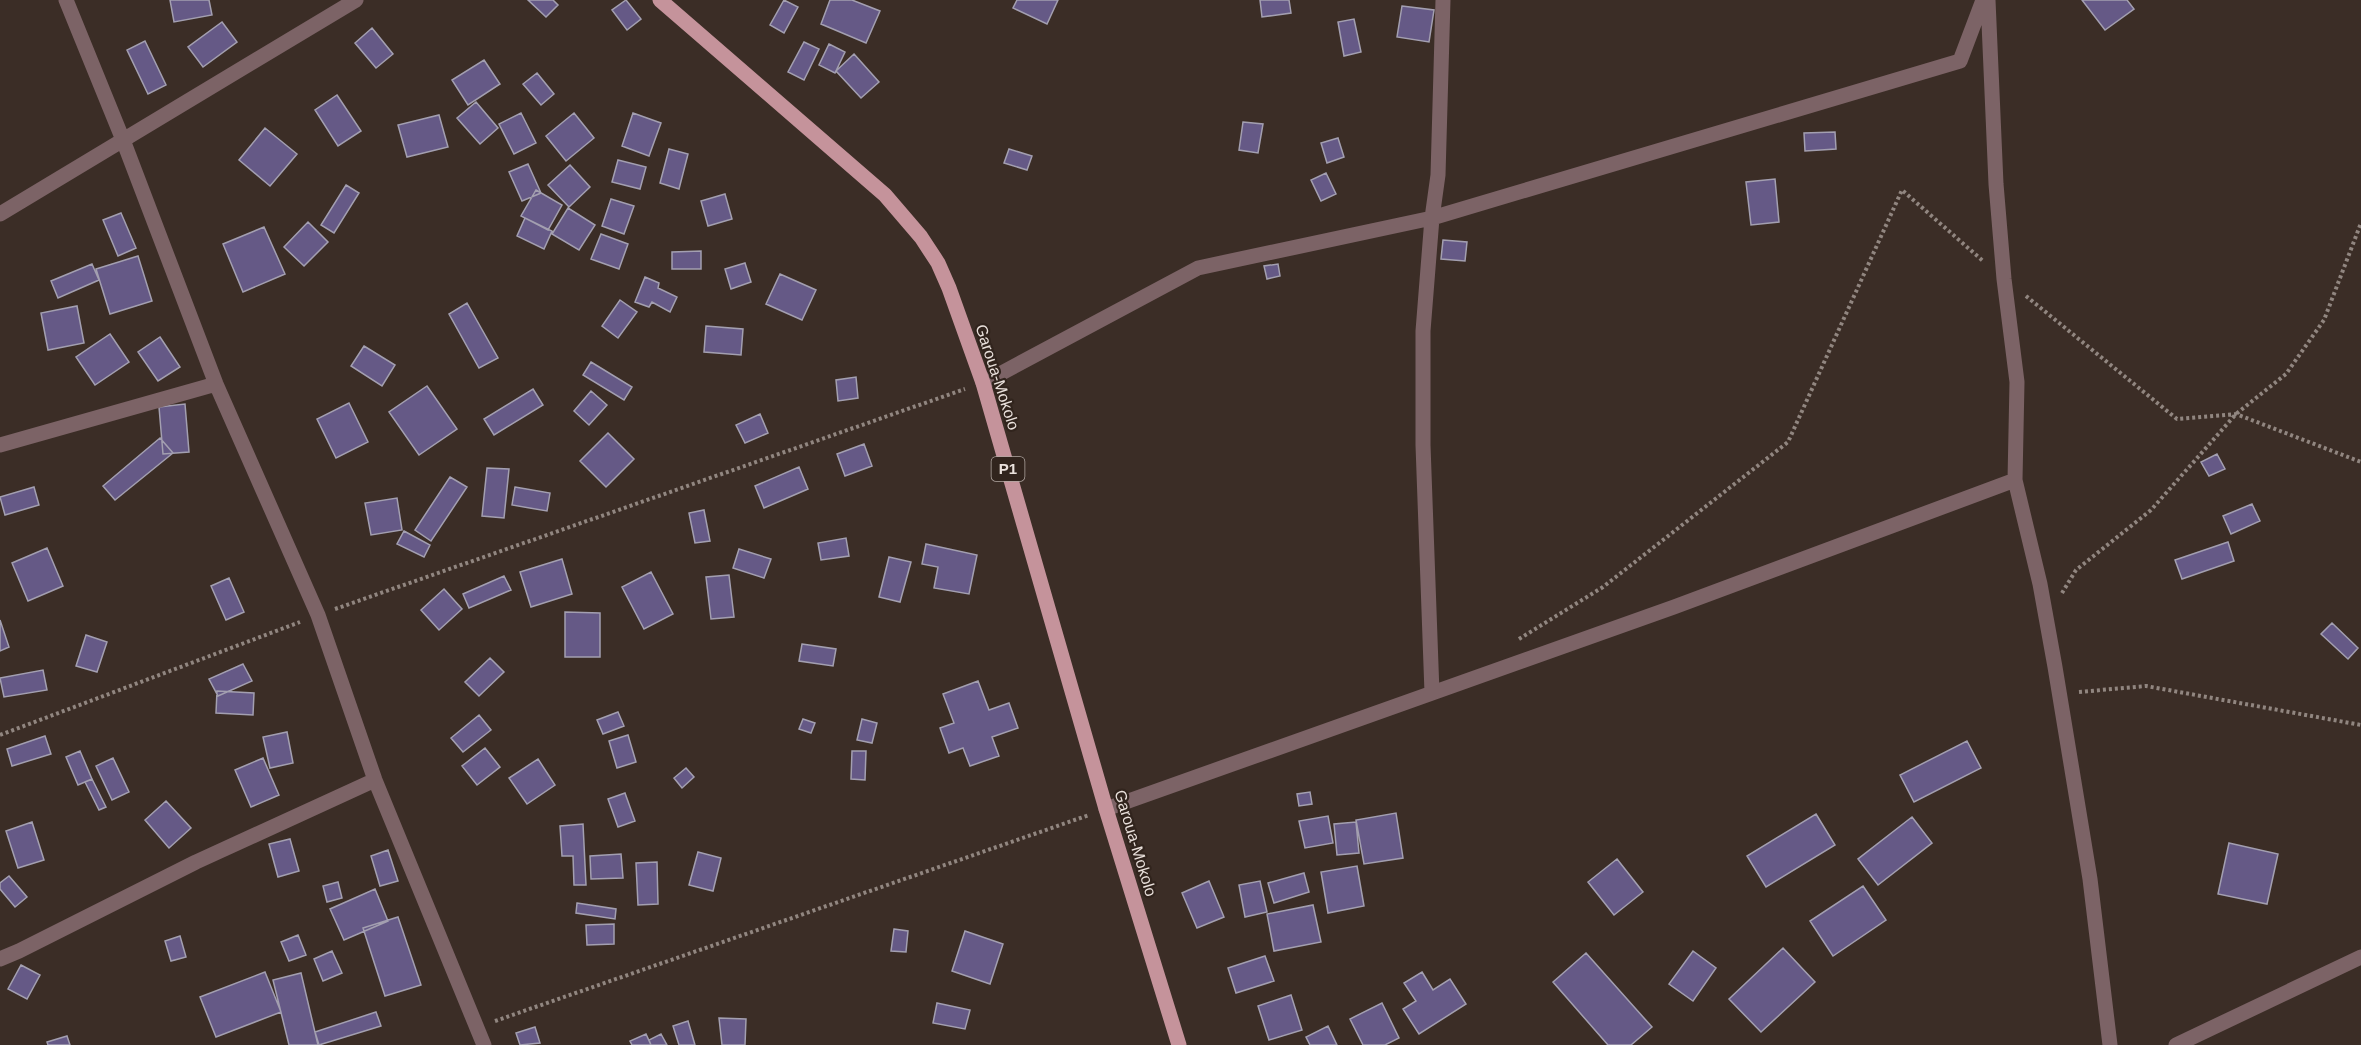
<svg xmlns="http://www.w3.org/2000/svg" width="2361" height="1045" font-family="Helvetica,sans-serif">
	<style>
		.building { fill: #655986; stroke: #a39fb0; stroke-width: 1.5 }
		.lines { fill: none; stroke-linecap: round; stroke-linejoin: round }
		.path { stroke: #918680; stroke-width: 4; stroke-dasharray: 3 3; stroke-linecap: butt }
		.minor { stroke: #7c6366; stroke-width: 15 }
		.primary { stroke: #c5939b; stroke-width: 15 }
		.labels { text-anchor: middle; stroke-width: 4.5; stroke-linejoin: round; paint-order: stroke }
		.shield { fill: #31241d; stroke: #b2a8a3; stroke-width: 1.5 }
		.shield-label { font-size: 15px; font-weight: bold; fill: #eae1dc }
		.street-label { font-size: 16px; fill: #eae1dc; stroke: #31241d }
	</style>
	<rect width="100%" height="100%" fill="#3b2d26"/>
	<path class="building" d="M 170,0 L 209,0 L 212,15 L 174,22 Z
		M 528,0 L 553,0 L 558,5 L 546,17 Z
		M 626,0 L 641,19 L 627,30 L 612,10 Z
		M 784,0 L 798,7 L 784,33 L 770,25 Z
		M 830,0 L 852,0 L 880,11 L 866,43 L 821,24 Z
		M 1017,0 L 1058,0 L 1047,24 L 1013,8 Z
		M 1260,0 L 1289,0 L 1291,13 L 1262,17 Z
		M 2082,0 L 2127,0 L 2134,9 L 2105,30 Z
		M 1402,6 L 1434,10 L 1429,42 L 1397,37 Z
		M 1354,19 L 1361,52 L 1344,56 L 1338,22 Z
		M 222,22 L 237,42 L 203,67 L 188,47 Z
		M 372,28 L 393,54 L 376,68 L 355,43 Z
		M 145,41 L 166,85 L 148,94 L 127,50 Z
		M 804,42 L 819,49 L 804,80 L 788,72 Z
		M 829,44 L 845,52 L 835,73 L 819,65 Z
		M 854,54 L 879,82 L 861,98 L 836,71 Z
		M 484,60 L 500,84 L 468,105 L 452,80 Z
		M 537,73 L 554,94 L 541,105 L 523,84 Z
		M 337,95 L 361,131 L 338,146 L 315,110 Z
		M 476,102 L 498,128 L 480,144 L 457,118 Z
		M 521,113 L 536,143 L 514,154 L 499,124 Z
		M 574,113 L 594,138 L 566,161 L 546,136 Z
		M 633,113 L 661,123 L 649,156 L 622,146 Z
		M 439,115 L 448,147 L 407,157 L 398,125 Z
		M 1243,122 L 1263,124 L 1258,153 L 1239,150 Z
		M 265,128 L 297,154 L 270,186 L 239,160 Z
		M 1835,132 L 1836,149 L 1805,151 L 1804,133 Z
		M 1338,138 L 1344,157 L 1327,163 L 1321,143 Z
		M 669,149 L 688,154 L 679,189 L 660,183 Z
		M 1009,149 L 1032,156 L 1027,170 L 1004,163 Z
		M 618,160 L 646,167 L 640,189 L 612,182 Z
		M 528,164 L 541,193 L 522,201 L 509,172 Z
		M 570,165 L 590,187 L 569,207 L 548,185 Z
		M 1326,173 L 1336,194 L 1321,201 L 1311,180 Z
		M 1775,179 L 1779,222 L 1751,225 L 1746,182 Z
		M 346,185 L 359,193 L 334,233 L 321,225 Z
		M 536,190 L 562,205 L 548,230 L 521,216 Z
		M 725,194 L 732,219 L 708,226 L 701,201 Z
		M 611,199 L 634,206 L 624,234 L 602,226 Z
		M 568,208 L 595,225 L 579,250 L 552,234 Z
		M 121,213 L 136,248 L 118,256 L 103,220 Z
		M 525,218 L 552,231 L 544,249 L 517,236 Z
		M 308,222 L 328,242 L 304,266 L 284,247 Z
		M 264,227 L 285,274 L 243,292 L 223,244 Z
		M 601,234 L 628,244 L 619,269 L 591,259 Z
		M 1443,240 L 1467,242 L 1465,261 L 1441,259 Z
		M 701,251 L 701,269 L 672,269 L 672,252 Z
		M 138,256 L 152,301 L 110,314 L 96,269 Z
		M 745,263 L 751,282 L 731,289 L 725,269 Z
		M 92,264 L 99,280 L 58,298 L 51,281 Z
		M 1278,264 L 1280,276 L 1267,279 L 1264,266 Z
		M 780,274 L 816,290 L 802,320 L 766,304 Z
		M 645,277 L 659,283 L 658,288 L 677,297 L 670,312 L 652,302 L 649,307 L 635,302 Z
		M 620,300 L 637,312 L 618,338 L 602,326 Z
		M 467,303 L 498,358 L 479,368 L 449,314 Z
		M 77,306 L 84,343 L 48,350 L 41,313 Z
		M 706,326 L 743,329 L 741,355 L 704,352 Z
		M 110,334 L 129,362 L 95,385 L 76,357 Z
		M 160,337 L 180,367 L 158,381 L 138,352 Z
		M 364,346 L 395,365 L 382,386 L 351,366 Z
		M 591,362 L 632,387 L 624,400 L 583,375 Z
		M 856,377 L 858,398 L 838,401 L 836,380 Z
		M 427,386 L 457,429 L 419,455 L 389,412 Z
		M 533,389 L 543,405 L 494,435 L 484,419 Z
		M 591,391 L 607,405 L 589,425 L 574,411 Z
		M 349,403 L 368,442 L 336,458 L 317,419 Z
		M 185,404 L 189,452 L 163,454 L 159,407 Z
		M 760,414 L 768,433 L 745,443 L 736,425 Z
		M 608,433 L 634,459 L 606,487 L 580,461 Z
		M 160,438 L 173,453 L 115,500 L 103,486 Z
		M 864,444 L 872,466 L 845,476 L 837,454 Z
		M 2217,454 L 2225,469 L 2209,476 L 2201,462 Z
		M 799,467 L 808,489 L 764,508 L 755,486 Z
		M 487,468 L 509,469 L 504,518 L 482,516 Z
		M 450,477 L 467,487 L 431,541 L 415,530 Z
		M 34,487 L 39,505 L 5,515 L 0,497 Z
		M 515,487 L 550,493 L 547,511 L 512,505 Z
		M 397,498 L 402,530 L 371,535 L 365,503 Z
		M 2252,504 L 2260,521 L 2231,534 L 2223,516 Z
		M 704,510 L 710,541 L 695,543 L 689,513 Z
		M 404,531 L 430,545 L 424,557 L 397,544 Z
		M 846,538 L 849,556 L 821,560 L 818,543 Z
		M 2228,542 L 2234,561 L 2182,579 L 2175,560 Z
		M 926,544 L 977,555 L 969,594 L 934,588 L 938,567 L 922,564 Z
		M 47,548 L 63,586 L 28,601 L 12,563 Z
		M 739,549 L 771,559 L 764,578 L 733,568 Z
		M 889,557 L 911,562 L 900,602 L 879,597 Z
		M 562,559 L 572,594 L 531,607 L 520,572 Z
		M 651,572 L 673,614 L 644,629 L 622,587 Z
		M 729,575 L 734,617 L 711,619 L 706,577 Z
		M 504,576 L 511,590 L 469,608 L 463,594 Z
		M 229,578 L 244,612 L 226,620 L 211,586 Z
		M 444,589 L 462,609 L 439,630 L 421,610 Z
		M 565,612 L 600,613 L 600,657 L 565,657 Z
		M 0,620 L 9,647 L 0,651 Z
		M 2332,623 L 2358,648 L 2348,659 L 2321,634 Z
		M 86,635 L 107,642 L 97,672 L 76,666 Z
		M 802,644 L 836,649 L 833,666 L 799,661 Z
		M 490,658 L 504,672 L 479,696 L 465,682 Z
		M 243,664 L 252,681 L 218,696 L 209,679 Z
		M 43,670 L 47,690 L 4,697 L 0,678 Z
		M 978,681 L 989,710 L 1009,703 L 1018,728 L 992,737 L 999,756 L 970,766 L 963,748 L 949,753 L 940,728 L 954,723 L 943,694 Z
		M 217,691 L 254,693 L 253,715 L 216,713 Z
		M 618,712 L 624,726 L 603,734 L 597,720 Z
		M 479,715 L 491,730 L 463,752 L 451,738 Z
		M 803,719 L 815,723 L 811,733 L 799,729 Z
		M 862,719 L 877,723 L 872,743 L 857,740 Z
		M 287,732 L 293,763 L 270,768 L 263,737 Z
		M 628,735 L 636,762 L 617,768 L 609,741 Z
		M 45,736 L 51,754 L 12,766 L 7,749 Z
		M 1967,741 L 1981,768 L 1914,802 L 1900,775 Z
		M 485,748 L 500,767 L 477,785 L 462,766 Z
		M 80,751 L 92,779 L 78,785 L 66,757 Z
		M 852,751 L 866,751 L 865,780 L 851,779 Z
		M 113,758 L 129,792 L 112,800 L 96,766 Z
		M 263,758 L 279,795 L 251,807 L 235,770 Z
		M 538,759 L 555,785 L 527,804 L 509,778 Z
		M 686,768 L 694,777 L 682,788 L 674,778 Z
		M 92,779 L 106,807 L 99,810 L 85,782 Z
		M 1310,792 L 1312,804 L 1299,806 L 1297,794 Z
		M 625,793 L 635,821 L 618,827 L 608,799 Z
		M 166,801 L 191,828 L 169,848 L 145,820 Z
		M 1396,813 L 1403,858 L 1364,864 L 1356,820 Z
		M 1816,814 L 1835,845 L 1766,887 L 1747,856 Z
		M 1328,816 L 1333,843 L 1305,848 L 1299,821 Z
		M 1912,817 L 1932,843 L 1878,885 L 1858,859 Z
		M 32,822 L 44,860 L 18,868 L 6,831 Z
		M 1356,822 L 1359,853 L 1337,855 L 1334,824 Z
		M 583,824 L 586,885 L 574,885 L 573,856 L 562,856 L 560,826 Z
		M 290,839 L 299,871 L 278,877 L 269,844 Z
		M 2229,843 L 2278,854 L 2267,904 L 2218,894 Z
		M 388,850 L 398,881 L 380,886 L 371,856 Z
		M 698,852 L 721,858 L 713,891 L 689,885 Z
		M 621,854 L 623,878 L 591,879 L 590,856 Z
		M 1617,859 L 1643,892 L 1614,915 L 1588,882 Z
		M 657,862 L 658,904 L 638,905 L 636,863 Z
		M 1357,866 L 1364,906 L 1328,913 L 1321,872 Z
		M 1304,873 L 1309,892 L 1274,903 L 1268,883 Z
		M 9,876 L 27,897 L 15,907 L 0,889 L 0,883 Z
		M 1209,881 L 1224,917 L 1197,928 L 1182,893 Z
		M 1260,881 L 1267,912 L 1245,917 L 1239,885 Z
		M 338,882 L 342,898 L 327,902 L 323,886 Z
		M 1863,886 L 1886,920 L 1833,956 L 1810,921 Z
		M 375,889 L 388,921 L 344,940 L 330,909 Z
		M 577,903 L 616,909 L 615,919 L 576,913 Z
		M 1313,905 L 1321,942 L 1274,951 L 1267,914 Z
		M 398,917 L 421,985 L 385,996 L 363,928 Z
		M 614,924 L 614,944 L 587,945 L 586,925 Z
		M 894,929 L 908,931 L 906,952 L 891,951 Z
		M 965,931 L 1003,944 L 990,984 L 952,971 Z
		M 298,935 L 306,955 L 289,961 L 281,942 Z
		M 180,936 L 186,957 L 171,961 L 165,941 Z
		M 1783,948 L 1815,982 L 1761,1032 L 1729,999 Z
		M 332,951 L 342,973 L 323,981 L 314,959 Z
		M 1693,951 L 1716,968 L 1693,1001 L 1669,984 Z
		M 1586,953 L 1652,1027 L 1631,1045 L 1608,1045 L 1553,982 Z
		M 1265,956 L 1274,981 L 1236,993 L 1228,968 Z
		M 21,965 L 40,975 L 27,999 L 8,989 Z
		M 265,972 L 281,1012 L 216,1037 L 200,997 Z
		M 1422,972 L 1433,990 L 1450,979 L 1466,1004 L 1419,1034 L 1403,1009 L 1416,1001 L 1404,983 Z
		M 301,973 L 318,1045 L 289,1045 L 273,980 Z
		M 1291,995 L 1302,1030 L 1269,1040 L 1258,1006 Z
		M 937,1003 L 970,1010 L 965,1029 L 933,1023 Z
		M 1382,1003 L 1399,1038 L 1385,1045 L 1363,1045 L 1350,1019 Z
		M 376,1012 L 381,1026 L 319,1045 L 315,1032 Z
		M 719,1018 L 746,1019 L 745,1045 L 722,1045 Z
		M 688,1021 L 695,1045 L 679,1045 L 673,1026 Z
		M 1328,1026 L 1337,1045 L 1310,1045 L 1306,1037 Z
		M 535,1027 L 540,1043 L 520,1045 L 516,1033 Z
		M 646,1034 L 651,1045 L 632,1045 L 630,1041 Z
		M 661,1034 L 667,1045 L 651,1045 L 649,1040 Z
		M 67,1036 L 70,1045 L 48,1045 L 47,1042 Z"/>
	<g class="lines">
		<path class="path" d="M 2026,296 L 2177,419 L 2236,414 L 2361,462
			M 2062,593 L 2076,570 L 2151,510 L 2236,414 L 2286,374 L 2324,320 L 2361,223
			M 335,609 L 965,389
			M 1519,639 L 1603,587 L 1788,442 L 1902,190 L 1983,261
			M 2079,692 L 2146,686 L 2361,725
			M 0,735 L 300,622
			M 495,1021 L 1089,815"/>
		<path class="minor" d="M 66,0 L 123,140 L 216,384 L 318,615 L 375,780 L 484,1045
			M 1988,0 L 1996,184 L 2004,279 L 2017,382 L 2015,480 L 2040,584 L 2055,667 L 2090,879 L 2110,1045
			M 0,214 L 356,0
			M 983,383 L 1198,268 L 1432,218 L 1960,61 L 1983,0
			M 0,445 L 216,384
			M 1432,693 L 1423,445 L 1423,331 L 1432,218 L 1438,175 L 1443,0
			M 1106,809 L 1674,607 L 2015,480
			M 0,959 L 19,951 L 196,862 L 375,780
			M 2176,1045 L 2361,957"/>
		<path class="primary" d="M 660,0 L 885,195 L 921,237 L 938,263 L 949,288 L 983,383 L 1106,809 L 1179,1045"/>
	</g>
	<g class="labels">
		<rect class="shield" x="991.5" y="457" width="33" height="24" rx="4.5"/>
		<g class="shield-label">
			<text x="1008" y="474">P1</text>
		</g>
		<g class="street-label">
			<text transform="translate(998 377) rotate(72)" y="6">Garoua-Mokolo</text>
			<text transform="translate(1136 843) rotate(73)" y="6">Garoua-Mokolo</text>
		</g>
	</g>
</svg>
